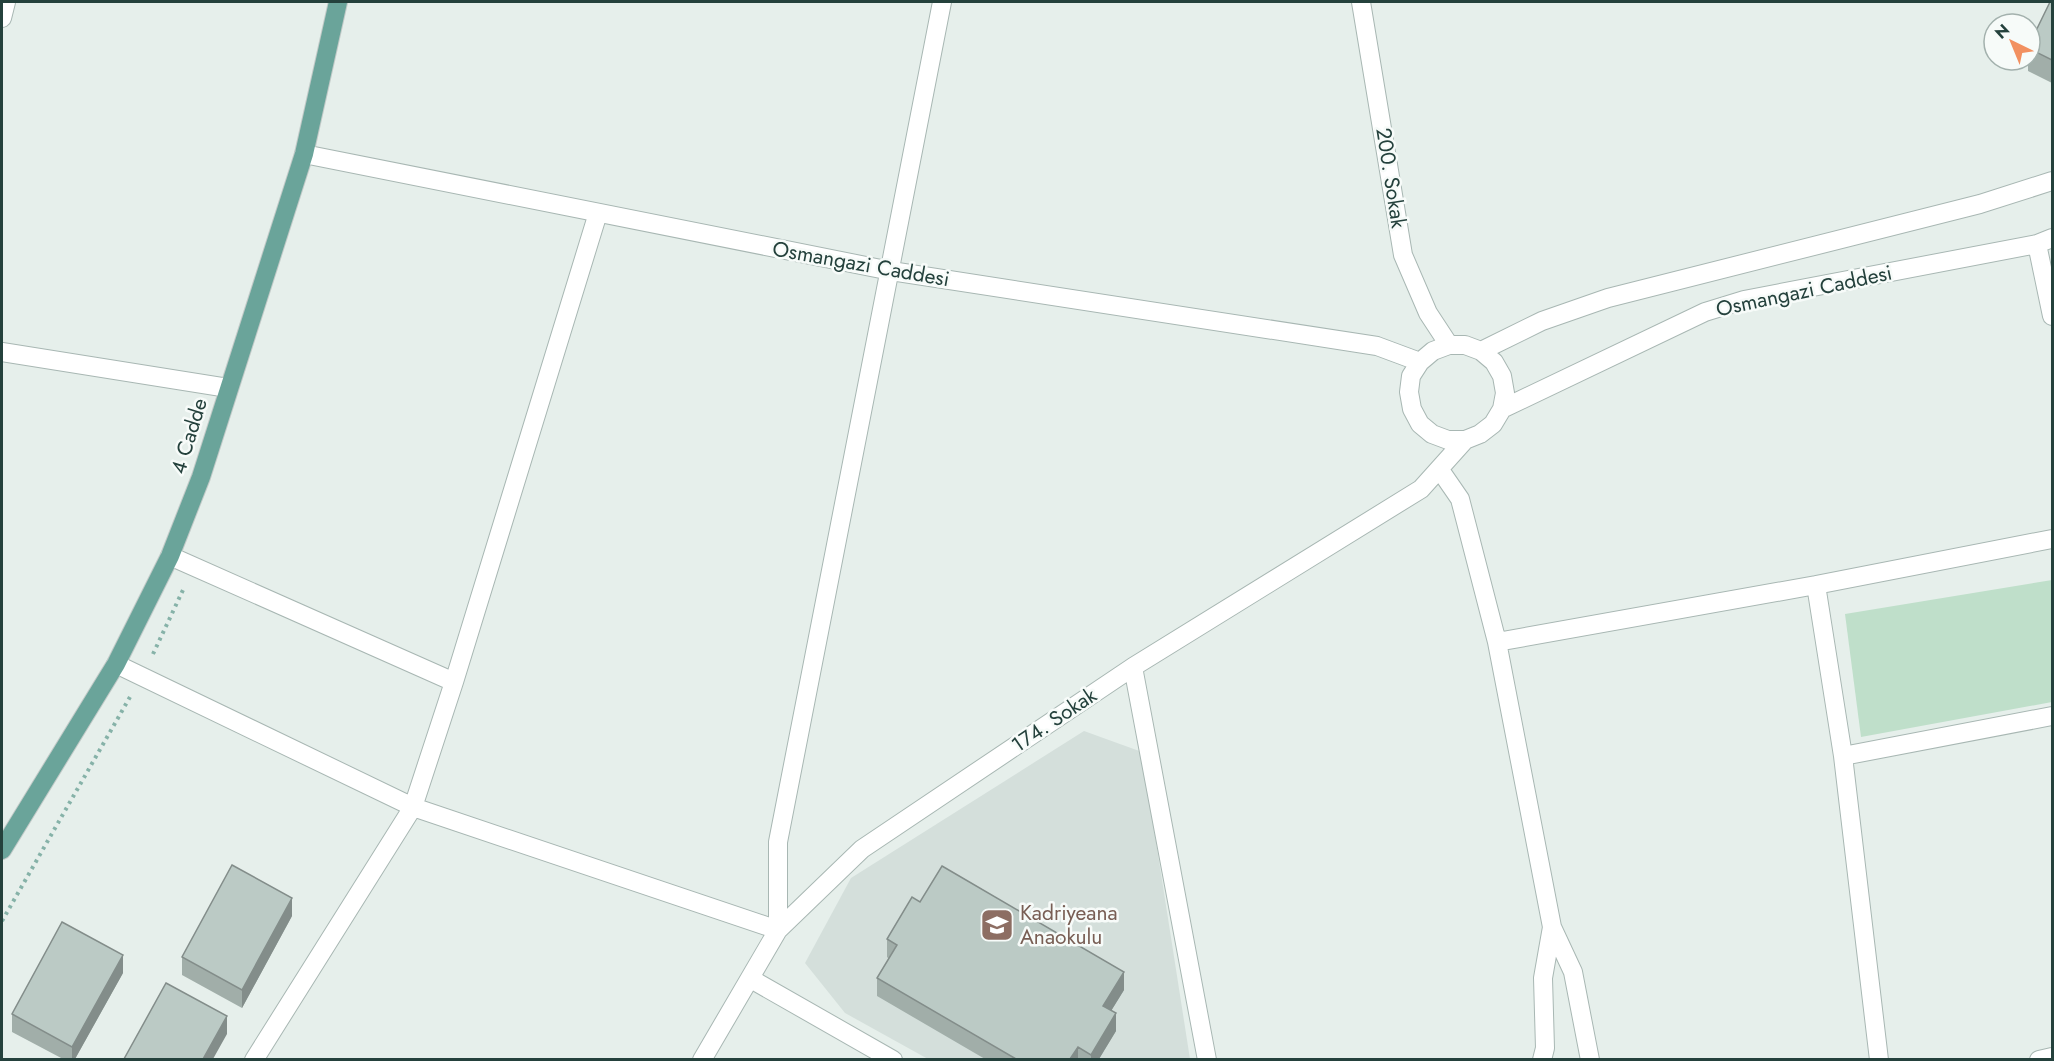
<svg xmlns="http://www.w3.org/2000/svg" width="2054" height="1061" font-family="Jost,sans-serif">
	<style>
		.built { fill: #d4dfdb }
		.green { fill: #bfdfca }
		.lines { fill: none; stroke-linecap: round; stroke-linejoin: round }
		.minor-casing { stroke: #a8b7b3; stroke-width: 20 }
		.primary-casing { stroke: #c2cac8; stroke-width: 20 }
		.path { stroke: #86b2a8; stroke-width: 4; stroke-dasharray: 3 4.5; stroke-linecap: butt }
		.minor { stroke: #fff; stroke-width: 18 }
		.primary { stroke: #6aa49a; stroke-width: 18 }
		.wall { fill: #a1aea9 }
		.shaded-wall { fill: #838d8a }
		.building { fill: #bbcac5; stroke: #838d8a; stroke-width: 1.5 }
		.labels { text-anchor: middle; stroke-width: 5; stroke-linejoin: round; paint-order: stroke }
		.street-label { font-size: 21px; fill: #24413c; stroke: #f7fbf9 }
		.education-label { font-size: 21px; fill: #785e54; stroke: #f7fbf9; text-anchor: start }
	</style>
	<rect width="100%" height="100%" fill="#e6efeb"/>
	<path class="built" d="M 1084,731 L 1142,752 L 1190,1059 L 928,1059 L 845,1013 L 805,963 L 851,878 Z"/>
	<path class="green" d="M 2052,580 L 2052,702 L 1861,737 L 1845,614 Z"/>
	<g class="lines">
		<defs>
			<path id="minor" d="M 1361,2 L 1403,255 L 1428,313 L 1449,345
				M 2,18 L 6,2
				M 304,154 L 891,271 L 1377,346 L 1420,362
				M 2037,244 L 2052,316
				M 1481,351 L 1542,321 L 1608,298 L 1980,204 L 2052,181
				M 2,352 L 228,388
				M 1502,409 L 1705,312 L 1744,300 L 2037,244 L 2052,238
				M 1440,470 L 1460,499 L 1497,642 L 1552,927
				M 170,556 L 454,682
				M 1816,585 L 2052,539
				M 1497,642 L 1816,585 L 1843,756 L 1879,1060
				M 116,664 L 413,807 L 778,930 L 778,842 L 942,2
				M 1133,667 L 1207,1060
				M 1843,756 L 2052,716
				M 751,979 L 893,1060
				M 254,1060 L 413,807 L 454,682 L 598,213
				M 702,1060 L 778,930 L 862,849 L 1133,667 L 1421,489 L 1465,440 L 1480,434 L 1493,424 L 1502,409 L 1505,393 L 1502,376 L 1494,362 L 1481,351 L 1465,345 L 1449,345 L 1433,351 L 1420,362 L 1411,376 L 1409,392 L 1412,409 L 1420,424 L 1432,434 L 1448,440 L 1465,440
				M 1542,1060 L 1545,1048 L 1543,978 L 1552,927 L 1573,972 L 1590,1060
				M 2039,1060 L 2052,1057"/>
			<path id="primary" d="M 2,850 L 116,664 L 170,556 L 201,477 L 304,154 L 338,2"/>
		</defs>
		<use href="#minor" class="minor-casing"/>
		<use href="#primary" class="primary-casing"/>
		<path class="path" d="M 153,654 L 183,590
			M 2,921 L 130,697"/>
		<use href="#minor" class="minor"/>
		<use href="#primary" class="primary"/>
	</g>
	<path class="wall" d="M 2052,2 L 2052,83 L 2028,71 L 2028,60 L 2030,60 L 2030,43 Z
		M 920,902 L 1124,990 L 1111,1011 L 1116,1031 L 1099,1059 L 985,1059 L 877,996 L 877,978 L 889,959 L 887,957 L 887,939 Z
		M 292,916 L 242,1008 L 182,975 L 182,957 Z
		M 123,973 L 75,1059 L 63,1059 L 12,1032 L 12,1014 Z"/>
	<path class="shaded-wall" d="M 292,898 L 292,916 L 242,1008 L 242,990 Z
		M 123,955 L 123,973 L 75,1059 L 72,1059 L 72,1047 Z
		M 1124,972 L 1124,990 L 1103,1024 L 1103,1006 Z
		M 1116,1013 L 1116,1031 L 1099,1059 L 1091,1059 L 1091,1055 Z
		M 227,1016 L 227,1034 L 213,1059 L 203,1059 Z
		M 1078,1047 L 1078,1059 L 1070,1059 Z"/>
	<path class="building" d="M 2050,2 L 2052,2 L 2052,60 L 2030,49 L 2030,43 Z
		M 232,865 L 292,898 L 242,990 L 182,957 Z
		M 942,866 L 1124,972 L 1103,1006 L 1116,1013 L 1091,1055 L 1078,1047 L 1070,1059 L 1016,1059 L 877,978 L 897,945 L 887,939 L 912,897 L 920,902 Z
		M 62,922 L 123,955 L 72,1047 L 12,1014 Z
		M 166,983 L 227,1016 L 203,1059 L 124,1059 Z"/>
	<defs>
		<symbol id="school-square" viewBox="-11 -11 22 22"><rect x="-9" y="-9" width="18" height="18" rx="4" fill="#8d6e63" stroke="#f7fbf9"/><path d="M0-5L7-2L0 1L-7-2ZM-4 1L0 2.5L4 1V4Q0 6-4 4Z" fill="#fff"/></symbol>
	</defs>
	<g fill-rule="evenodd">
		<use href="#school-square" x="978" y="906" width="38" height="38"/>
	</g>
	<g class="labels">
		<g class="street-label">
			<text transform="translate(1391 178) rotate(81)" y="7">200. Sokak</text>
			<text transform="translate(861 264) rotate(10)" y="7">Osmangazi Caddesi</text>
			<text transform="translate(1804 291) rotate(-12)" y="7">Osmangazi Caddesi</text>
			<text transform="translate(189 436) rotate(-73)" y="7">4 Cadde</text>
			<text transform="translate(1054 720) rotate(-34)" y="7">174. Sokak</text>
		</g>
		<g class="education-label">
			<text x="1020" y="920">Kadriyeana<tspan x="1020" dy="24">Anaokulu</tspan></text>
		</g>
	</g>
	<rect width="2054" height="1061" fill="none" stroke="#24413c" stroke-width="6"/>
	<g transform="translate(2012 42) rotate(317)"><circle r="28" fill="#f7fbf9" stroke="#a3b1ad" stroke-width="1.5"/>
	<path d="M0-4.5L10 22L0 15L-10 22Z" fill="#f29060"/>
	<text y="-9" font-size="16" font-weight="bold" text-anchor="middle" fill="#24413c">N</text>
	</g>
</svg>
